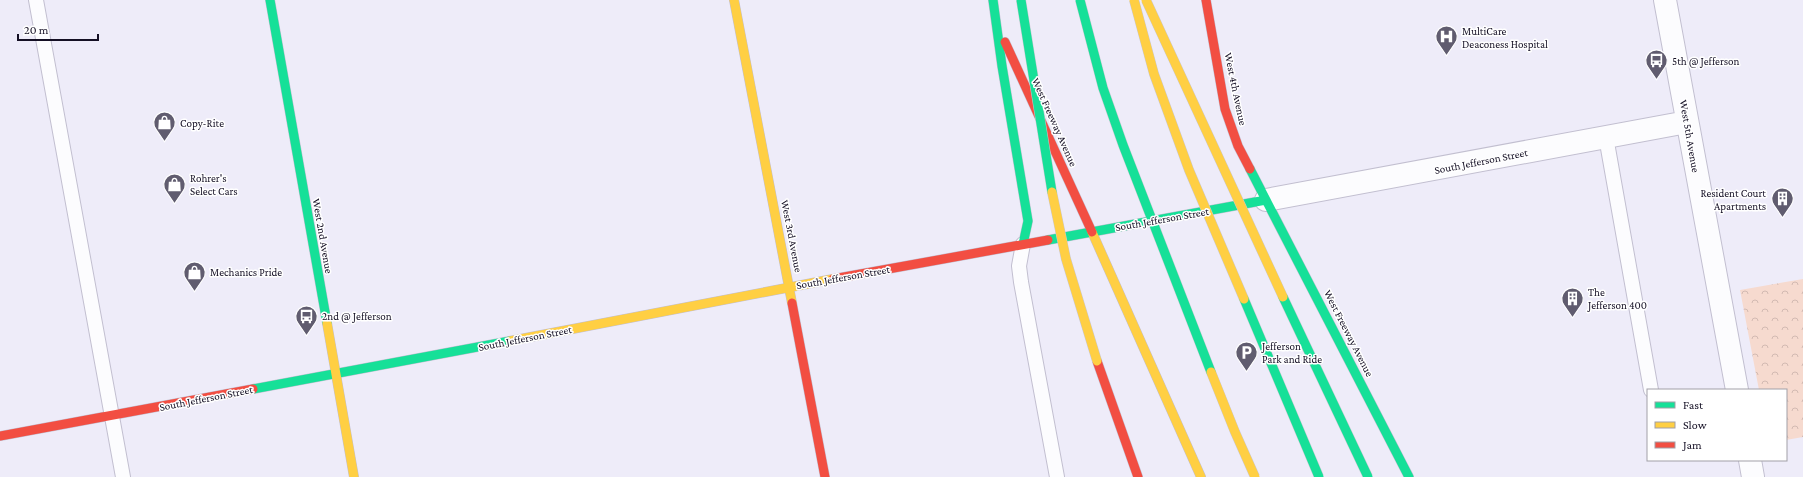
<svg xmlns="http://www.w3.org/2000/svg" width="1803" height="477" font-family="'Crimson Pro',serif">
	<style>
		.forest { fill: url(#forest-crowns) }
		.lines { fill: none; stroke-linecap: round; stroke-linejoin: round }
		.lane-casing { stroke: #c2bfd0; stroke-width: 16 }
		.street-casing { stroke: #c2bfd0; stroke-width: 24 }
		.fast-casing { stroke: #c2bfd0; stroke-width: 10 }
		.slow-casing { stroke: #c2bfd0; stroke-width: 10 }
		.jam-casing { stroke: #c2bfd0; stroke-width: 10 }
		.lane { stroke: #fcfcfe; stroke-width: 14 }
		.street { stroke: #fcfcfe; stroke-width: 22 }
		.fast { stroke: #16e098; stroke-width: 9 }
		.slow { stroke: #ffcf43; stroke-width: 9 }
		.jam { stroke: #f24e42; stroke-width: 9 }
		.fast-bridge-casing { stroke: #cac8d1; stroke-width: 10; stroke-linecap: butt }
		.slow-bridge-casing { stroke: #cac8d1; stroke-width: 10; stroke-linecap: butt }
		.fast-bridge { stroke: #16e098; stroke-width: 9 }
		.slow-bridge { stroke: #ffcf43; stroke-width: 9 }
		.labels { text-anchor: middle; stroke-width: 3; stroke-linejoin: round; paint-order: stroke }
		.poi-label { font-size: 11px; fill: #140f24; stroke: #fff; text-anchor: start }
		.street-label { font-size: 11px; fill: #140f24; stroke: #fff }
	</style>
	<defs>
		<pattern id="forest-crowns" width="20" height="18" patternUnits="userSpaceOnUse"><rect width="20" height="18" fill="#f6dacf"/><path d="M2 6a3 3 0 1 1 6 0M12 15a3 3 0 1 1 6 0" fill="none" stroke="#d2bab2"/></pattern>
	</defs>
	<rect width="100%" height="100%" fill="#eeecf9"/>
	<path class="forest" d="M 1803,279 L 1803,437 L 1786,440 L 1786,390 L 1759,390 L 1740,290 Z"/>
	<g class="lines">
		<defs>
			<path id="lane" d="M 36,0 L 123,477
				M 1606,137 L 1651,390
				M 1023,244 L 1019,266 L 1021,282 L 1057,477"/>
			<path id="street" d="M 1665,0 L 1737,390
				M 1266,200 L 1687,122
				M 1750,460 L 1753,477"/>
			<path id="fast" d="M 270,0 L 327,323
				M 993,0 L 1002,66 L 1028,221 L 1023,244
				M 1250,169 L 1409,477
				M 1048,240 L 1266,200
				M 253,389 L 510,341"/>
			<path id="slow" d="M 734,0 L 792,303
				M 1092,232 L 1201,477
				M 327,323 L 354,477
				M 510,341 L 833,279"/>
			<path id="jam" d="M 1206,0 L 1225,109 L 1238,146 L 1250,169
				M 1005,42 L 1092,232
				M 833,279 L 1048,240
				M 792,303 L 825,477
				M 1097,361 L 1138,477
				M 0,436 L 253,389"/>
		</defs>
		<use href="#lane" class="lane-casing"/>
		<use href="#street" class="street-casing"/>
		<use href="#fast" class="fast-casing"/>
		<use href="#slow" class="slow-casing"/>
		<use href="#jam" class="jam-casing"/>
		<use href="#lane" class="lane"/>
		<use href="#street" class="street"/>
		<use href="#fast" class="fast"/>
		<use href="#slow" class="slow"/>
		<use href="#jam" class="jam"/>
		<defs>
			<path id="fast-bridge" d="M 1021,0 L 1052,192
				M 1080,0 L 1103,88 L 1123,145 L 1211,372
				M 1283,297 L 1368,477
				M 1244,299 L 1319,477"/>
			<path id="slow-bridge" d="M 1134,0 L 1154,74 L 1189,170 L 1244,299
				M 1146,0 L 1283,297
				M 1052,192 L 1066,259 L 1097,361
				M 1211,372 L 1235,432 L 1255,477"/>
		</defs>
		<use href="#fast-bridge" class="fast-bridge-casing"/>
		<use href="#slow-bridge" class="slow-bridge-casing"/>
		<use href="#fast-bridge" class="fast-bridge"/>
		<use href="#slow-bridge" class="slow-bridge"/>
	</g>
	<defs>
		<symbol id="hospital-pin" viewBox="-11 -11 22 30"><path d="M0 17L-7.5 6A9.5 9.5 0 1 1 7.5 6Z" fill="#605c6f" stroke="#fff"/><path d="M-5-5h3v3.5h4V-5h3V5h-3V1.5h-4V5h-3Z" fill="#fff"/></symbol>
		<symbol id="bus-pin" viewBox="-11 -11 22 30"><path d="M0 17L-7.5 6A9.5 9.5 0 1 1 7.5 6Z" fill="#605c6f" stroke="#fff"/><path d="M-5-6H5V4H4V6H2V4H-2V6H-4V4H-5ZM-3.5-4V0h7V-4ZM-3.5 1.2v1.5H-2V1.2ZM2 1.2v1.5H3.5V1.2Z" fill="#fff"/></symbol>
		<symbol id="shop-pin" viewBox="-11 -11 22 30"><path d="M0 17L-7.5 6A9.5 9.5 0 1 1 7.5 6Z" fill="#605c6f" stroke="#fff"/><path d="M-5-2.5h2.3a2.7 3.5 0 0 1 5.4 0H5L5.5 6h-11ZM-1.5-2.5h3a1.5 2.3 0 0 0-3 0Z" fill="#fff"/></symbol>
		<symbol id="building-pin" viewBox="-11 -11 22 30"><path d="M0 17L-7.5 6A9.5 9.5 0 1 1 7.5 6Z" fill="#605c6f" stroke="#fff"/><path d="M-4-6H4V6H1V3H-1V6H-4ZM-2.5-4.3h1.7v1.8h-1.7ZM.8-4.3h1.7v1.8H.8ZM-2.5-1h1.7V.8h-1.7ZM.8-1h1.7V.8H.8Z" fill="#fff"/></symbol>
		<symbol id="parking-pin" viewBox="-11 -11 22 30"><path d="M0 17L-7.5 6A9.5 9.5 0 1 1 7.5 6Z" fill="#605c6f" stroke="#fff"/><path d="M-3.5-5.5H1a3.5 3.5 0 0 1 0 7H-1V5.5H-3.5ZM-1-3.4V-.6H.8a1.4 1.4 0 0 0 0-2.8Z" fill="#fff"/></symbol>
	</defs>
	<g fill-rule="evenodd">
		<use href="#hospital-pin" x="1434" y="24" width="25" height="34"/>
		<use href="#bus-pin" x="1644" y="48" width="25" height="34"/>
		<use href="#shop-pin" x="152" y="110" width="25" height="34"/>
		<use href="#shop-pin" x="162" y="172" width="25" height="34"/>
		<use href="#building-pin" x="1770" y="186" width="25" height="34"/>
		<use href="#shop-pin" x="182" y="260" width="25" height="34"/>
		<use href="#building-pin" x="1560" y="286" width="25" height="34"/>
		<use href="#bus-pin" x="294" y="304" width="25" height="34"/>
		<use href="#parking-pin" x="1234" y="340" width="25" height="34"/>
	</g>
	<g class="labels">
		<g class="poi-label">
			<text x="1462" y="35">MultiCare<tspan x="1462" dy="13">Deaconess Hospital</tspan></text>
			<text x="1672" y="65">5th @ Jefferson</text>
			<text x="180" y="127">Copy-Rite</text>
			<text x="190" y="182">Rohrer's<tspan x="190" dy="13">Select Cars</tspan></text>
			<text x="1766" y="197" text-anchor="end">Resident Court<tspan x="1766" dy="13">Apartments</tspan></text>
			<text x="210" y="276">Mechanics Pride</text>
			<text x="1588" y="296">The<tspan x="1588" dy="13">Jefferson 400</tspan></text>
			<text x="322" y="320">2nd @ Jefferson</text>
			<text x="1262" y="350">Jefferson<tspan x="1262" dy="13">Park and Ride</tspan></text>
		</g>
		<g class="street-label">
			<text transform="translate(1236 89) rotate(78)" y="4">West 4th Avenue</text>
			<text transform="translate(1055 122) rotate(66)" y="4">West Freeway Avenue</text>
			<text transform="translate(1690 136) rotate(80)" y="4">West 5th Avenue</text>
			<text transform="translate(1481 161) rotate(-11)" y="4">South Jefferson Street</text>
			<text transform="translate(1162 219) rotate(-10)" y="4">South Jefferson Street</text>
			<text transform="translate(323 236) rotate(80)" y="4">West 2nd Avenue</text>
			<text transform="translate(792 236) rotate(79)" y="4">West 3rd Avenue</text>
			<text transform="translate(843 277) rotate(-10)" y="4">South Jefferson Street</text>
			<text transform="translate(1349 333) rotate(63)" y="4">West Freeway Avenue</text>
			<text transform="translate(525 338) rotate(-11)" y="4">South Jefferson Street</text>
			<text transform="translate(206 398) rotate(-11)" y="4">South Jefferson Street</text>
		</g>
	</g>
	<rect x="1647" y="389" width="140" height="72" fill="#ffffff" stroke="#a19fa7"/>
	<rect x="1655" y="402" width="20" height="6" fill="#16e098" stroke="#a19fa7"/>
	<text x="1683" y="409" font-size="12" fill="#140f24">Fast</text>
	<rect x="1655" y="422" width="20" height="6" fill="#ffcf43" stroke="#a19fa7"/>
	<text x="1683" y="429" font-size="12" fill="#140f24">Slow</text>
	<rect x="1655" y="442" width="20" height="6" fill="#f24e42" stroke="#a19fa7"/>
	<text x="1683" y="449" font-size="12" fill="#140f24">Jam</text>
	<path d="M18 34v6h80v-6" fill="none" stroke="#140f24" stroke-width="2"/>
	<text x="24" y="34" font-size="12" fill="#140f24" stroke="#ffffff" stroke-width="3" paint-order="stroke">20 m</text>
</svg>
